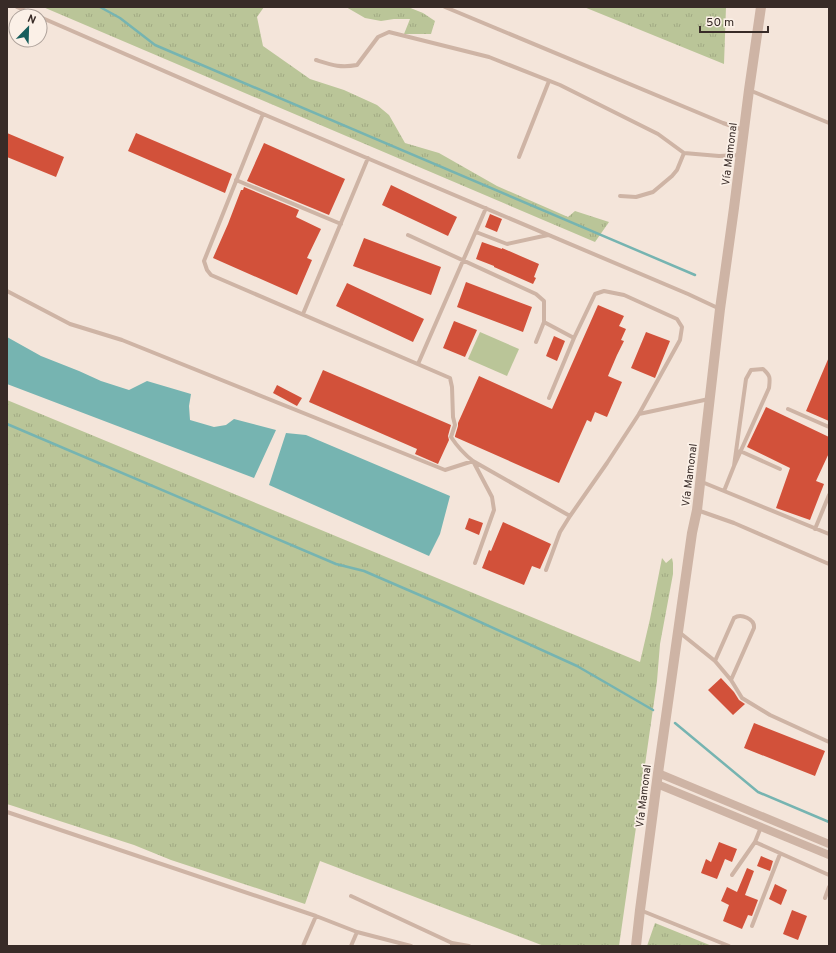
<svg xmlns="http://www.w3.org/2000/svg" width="836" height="953" font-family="Overpass,sans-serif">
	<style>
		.grass { fill: url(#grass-tufts) }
		.pitch { fill: #bac598 }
		.water { fill: #76b4b1 }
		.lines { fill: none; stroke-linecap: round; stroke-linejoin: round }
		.stream { stroke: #76b4b1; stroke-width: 2.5 }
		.building { fill: #d2513a }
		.service { stroke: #ceb4a5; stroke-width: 4 }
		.minor { stroke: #ceb4a5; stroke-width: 8 }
		.tertiary { stroke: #ceb4a5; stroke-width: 10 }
		.labels { text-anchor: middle; stroke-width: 3.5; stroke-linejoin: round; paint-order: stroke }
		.street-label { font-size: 11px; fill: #382b27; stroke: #fbf0e7 }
	</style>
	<defs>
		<pattern id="grass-tufts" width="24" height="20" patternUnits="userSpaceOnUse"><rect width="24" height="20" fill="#bac598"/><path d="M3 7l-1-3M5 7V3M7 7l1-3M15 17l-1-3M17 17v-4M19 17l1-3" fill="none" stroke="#a1a983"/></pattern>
	</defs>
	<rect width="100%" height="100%" fill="#f4e5da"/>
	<path class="grass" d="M 43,7 L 264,7 L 257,17 L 263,46 L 310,79 L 344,90 L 377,105 L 389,115 L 405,143 L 439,153 L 497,186 L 568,217 L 575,211 L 609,222 L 595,242 Z
		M 346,7 L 408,7 L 423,13 L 435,21 L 431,34 L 404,34 L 410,19 L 394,19 L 381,21 L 365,18 Z
		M 584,7 L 726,7 L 724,64 Z
		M 7,400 L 640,662 L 650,619 L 662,558 L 666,563 L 672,558 L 673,563 L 673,574 L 660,644 L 657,681 L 619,946 L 544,946 L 320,861 L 305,904 L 171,860 L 134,845 L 7,804 Z
		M 655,923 L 712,946 L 647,946 Z"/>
	<path class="pitch" d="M 480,332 L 519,349 L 507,376 L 468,359 Z"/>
	<path class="water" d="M 7,337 L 41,356 L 79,371 L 101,381 L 129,390 L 147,381 L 191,394 L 189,406 L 190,420 L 214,427 L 226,425 L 234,419 L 276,430 L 254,478 L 7,384 Z
		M 286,433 L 306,435 L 450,496 L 440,534 L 429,556 L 269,485 Z"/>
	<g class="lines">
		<path class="stream" d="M 100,7 L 120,18 L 155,45 L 695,275
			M 7,424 L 336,564 L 364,571 L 445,606 L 577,666 L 653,710
			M 675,723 L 758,792 L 829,822"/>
	</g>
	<path class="building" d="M 7,133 L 64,157 L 56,177 L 7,157 Z
		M 136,133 L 232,174 L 225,193 L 128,151 Z
		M 264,143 L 345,179 L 329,215 L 247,181 Z
		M 391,185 L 457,217 L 448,236 L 382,205 Z
		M 244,187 L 299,210 L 296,217 L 321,229 L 307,258 L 312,260 L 297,295 L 213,258 L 228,224 L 241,190 L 243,190 Z
		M 490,214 L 502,219 L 497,232 L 485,227 Z
		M 364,238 L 441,267 L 431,295 L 353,266 Z
		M 482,242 L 502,249 L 502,248 L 539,264 L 534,277 L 536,278 L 533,284 L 494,267 L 494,266 L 476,259 Z
		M 466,282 L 532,307 L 523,332 L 457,307 Z
		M 347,283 L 424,319 L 413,342 L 336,306 Z
		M 598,305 L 624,316 L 619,326 L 626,329 L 621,340 L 624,341 L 617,355 L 608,376 L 622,382 L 607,417 L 595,412 L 591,422 L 587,420 L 559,483 L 455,437 L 455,436 L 458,426 L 458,423 L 479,376 L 552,409 Z
		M 454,321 L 477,330 L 465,357 L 443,348 Z
		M 646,332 L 670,341 L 655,378 L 631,368 Z
		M 554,336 L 565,341 L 557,361 L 546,356 Z
		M 829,357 L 829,421 L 806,411 Z
		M 323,370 L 451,425 L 448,436 L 449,440 L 438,464 L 415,454 L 417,449 L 309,402 Z
		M 277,385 L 302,398 L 297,406 L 273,393 Z
		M 766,407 L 829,437 L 829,453 L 816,481 L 824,484 L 810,520 L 776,508 L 790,468 L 747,447 Z
		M 469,518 L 483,523 L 479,535 L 465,529 Z
		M 503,522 L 551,544 L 540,569 L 532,566 L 524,585 L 482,568 L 489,550 L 491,551 Z
		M 721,678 L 734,692 L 739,700 L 745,704 L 733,715 L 708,690 Z
		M 754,723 L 825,751 L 815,776 L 744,748 Z
		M 719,842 L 737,849 L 732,862 L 725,859 L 717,879 L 701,873 L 706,859 L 711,862 Z
		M 761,856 L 773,861 L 770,871 L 757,866 Z
		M 747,868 L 754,871 L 745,895 L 758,900 L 752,916 L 748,915 L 742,929 L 723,921 L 729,905 L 721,901 L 727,887 L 737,892 Z
		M 775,884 L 787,890 L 781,905 L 769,899 Z
		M 792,910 L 807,916 L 798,940 L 783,934 Z"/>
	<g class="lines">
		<path class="service" d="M 17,7 L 37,16
			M 445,7 L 723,123 L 743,130
			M 40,17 L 263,114 L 688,294 L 720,309
			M 316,60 C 332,65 340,68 357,65 L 378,37 L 389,32 L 489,57 L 560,85 L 658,134 L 684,153
			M 749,90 L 829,123
			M 263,114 L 204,261 L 207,270 L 211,275 L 450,378 L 452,387 L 453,417 L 455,425 L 451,437 C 457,446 464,454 473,461 L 570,516 L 607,463 L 639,414 L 680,340 L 682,327 L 677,319 L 624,295 L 604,291 L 595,294 L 574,338 L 549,398
			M 519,157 L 549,81
			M 236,180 L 341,224
			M 620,196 L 636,197 L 653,192 L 672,176 L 677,170 L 684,153 L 719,156 L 740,155
			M 476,232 L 507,244 L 548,235
			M 408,235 L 536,294 L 544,301 L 544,322 L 574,338
			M 7,291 L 70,324 L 122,340 L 445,470 L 473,461 L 492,497 L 494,510 L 475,563
			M 303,314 L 368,158
			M 536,342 L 544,322
			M 418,364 L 486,208
			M 788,409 L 829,427
			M 639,414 L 709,399
			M 740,451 L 780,469
			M 702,482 L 829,534
			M 724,491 L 734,466 L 746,379 L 751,370 L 763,369 C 771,376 770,378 769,388 L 734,466
			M 697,510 L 734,523 L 829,564
			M 815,529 L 829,495
			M 546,570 L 560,532 L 570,516
			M 679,632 L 715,661 L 731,680 L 742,698 L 770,715 L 829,742
			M 715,661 L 734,618 C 741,613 755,619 754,628 L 731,680
			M 7,812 L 316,916 L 357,932 L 411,946
			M 761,827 L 755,842 L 829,875
			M 732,875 L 755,842
			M 351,896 L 452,943
			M 825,898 L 829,887
			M 640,910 L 729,946
			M 752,926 L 780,854
			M 303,946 L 316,916
			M 351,946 L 357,932
			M 452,946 L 452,943 L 469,946"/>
		<path class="minor" d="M 658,773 L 829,844
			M 657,784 L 829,855"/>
		<path class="tertiary" d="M 636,946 L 640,910 L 658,773 L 692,533 L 697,510 L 720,309 L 734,208 L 749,90 L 761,7"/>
	</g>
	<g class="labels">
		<g class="street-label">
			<text transform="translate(729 154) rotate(-83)" y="4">Vía Mamonal</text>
			<text transform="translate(689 475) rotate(-83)" y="4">Vía Mamonal</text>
			<text transform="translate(643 796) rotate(-83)" y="4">Vía Mamonal</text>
		</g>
	</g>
	<rect width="836" height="953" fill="none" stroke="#382b27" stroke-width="16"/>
	<g transform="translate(28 28) rotate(23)"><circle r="19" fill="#fbf0e7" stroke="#ada19a"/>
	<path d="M0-3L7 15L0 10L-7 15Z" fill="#185e5d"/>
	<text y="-6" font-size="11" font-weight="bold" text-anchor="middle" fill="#382b27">N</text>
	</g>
	<path d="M700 26v6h68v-6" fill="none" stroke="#382b27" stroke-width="2"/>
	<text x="706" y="26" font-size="12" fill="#382b27" stroke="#fbf0e7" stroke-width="3" paint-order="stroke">50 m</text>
</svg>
